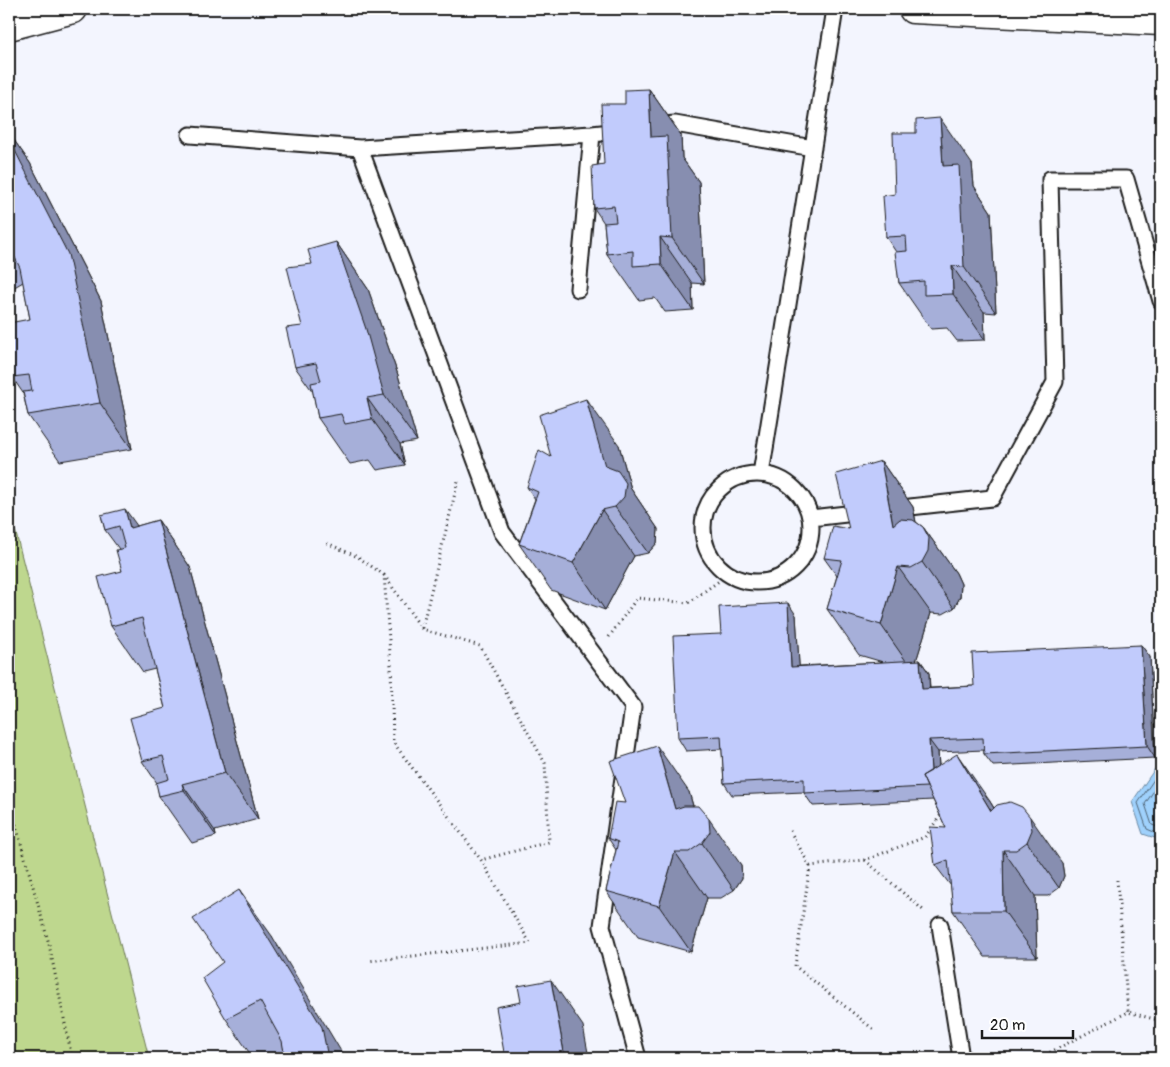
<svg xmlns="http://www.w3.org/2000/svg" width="1170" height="1067" font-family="Pangolin,sans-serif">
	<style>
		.green { fill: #bed78e; stroke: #6d7a55 }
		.water { fill: #9fd1fc; stroke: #6b89a2 }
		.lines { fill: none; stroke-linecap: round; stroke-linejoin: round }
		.shore { stroke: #506476; stroke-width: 1 }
		.service-casing { stroke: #1c1c1c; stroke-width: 19 }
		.tertiary-casing { stroke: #1c1c1c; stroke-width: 31 }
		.path { stroke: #1c1c1c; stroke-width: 3; stroke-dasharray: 1 4; stroke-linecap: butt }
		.service { stroke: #fff; stroke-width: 15 }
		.tertiary { stroke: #fff; stroke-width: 28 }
		.wall { fill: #a6afd9; stroke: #1c1c1c }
		.shaded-wall { fill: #878eb0; stroke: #1c1c1c }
		.building { fill: #c1cbfc; stroke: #1c1c1c }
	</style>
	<rect width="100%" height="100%" fill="#f3f5fe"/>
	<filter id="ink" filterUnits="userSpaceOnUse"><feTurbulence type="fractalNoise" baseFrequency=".02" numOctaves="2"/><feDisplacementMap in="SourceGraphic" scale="10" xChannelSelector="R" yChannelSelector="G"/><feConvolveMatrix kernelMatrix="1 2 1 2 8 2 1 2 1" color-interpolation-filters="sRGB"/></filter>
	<g filter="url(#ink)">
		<path class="green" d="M 9,506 L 149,1058 L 9,1058 Z"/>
		<path class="water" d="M 1161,760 L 1161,840 L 1143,834 L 1132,802 Z"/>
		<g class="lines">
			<path class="shore" d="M 1161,769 L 1138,803 L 1147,829 L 1161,835
				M 1161,780 L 1145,804 L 1152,825 L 1161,828"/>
			<defs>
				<path id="service" d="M 654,126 L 675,124 L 813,148
					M 190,135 L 360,148 L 592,134 L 621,131
					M 360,148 L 502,532 L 633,707 L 602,926 L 638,1058
					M 578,289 L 592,134
					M 761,474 L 835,9
					M703 528a54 54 0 1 1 108 0a54 54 0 1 1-108 0Z
					M 892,509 L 992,498 L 1055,382 L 1050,179 L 1126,179 L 1161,301
					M 811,518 L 864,512
					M 940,925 L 961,1058"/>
				<path id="tertiary" d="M 913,9 L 1161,21
					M 9,26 L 73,9"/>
			</defs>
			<use href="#service" class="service-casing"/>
			<use href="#tertiary" class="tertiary-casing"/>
			<path class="path" d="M 327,543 L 358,557 L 384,575 L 391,666 L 393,742 L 481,860 L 530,943 L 368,961
				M 384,575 L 422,629 L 480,646 L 545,763 L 549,842 L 481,860
				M 422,628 L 458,481
				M 609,637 L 637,598 L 688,603 L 729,574
				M 9,800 L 49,944 L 72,1058
				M 790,831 L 810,866 L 865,860 L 925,837 L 943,812
				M 865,860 L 923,910
				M 810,866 L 795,966 L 873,1029
				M 1117,880 L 1128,1012
				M 1041,1057 L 1128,1012 L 1161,1021"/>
			<use href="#service" class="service"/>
			<use href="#tertiary" class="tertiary"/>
		</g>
		<path class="wall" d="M 649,89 L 681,135 L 682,158 L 699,182 L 704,284 L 692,283 L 693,310 L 665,312 L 655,298 L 639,300 L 607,254 L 604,223 L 594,208 L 625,104 Z
			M 9,133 L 30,163 L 101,301 L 132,449 L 60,461 L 28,415 L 23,393 L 12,377 L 30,319 L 23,282 L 11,289 L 9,287 Z
			M 972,164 L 974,186 L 991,212 L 996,313 L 984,312 L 985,340 L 957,341 L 947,328 L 931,329 L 899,283 L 896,252 L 886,237 L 895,194 Z
			M 336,242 L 368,289 L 398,375 L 417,441 L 400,444 L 405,465 L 377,470 L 370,460 L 350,464 L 318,418 L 313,392 L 295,367 L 312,264 Z
			M 619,445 L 631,489 L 658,529 L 657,543 L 648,553 L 634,556 L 605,610 L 551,590 L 519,544 L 535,499 L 527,487 L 551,457 Z
			M 881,461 L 913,507 L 916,522 L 923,527 L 956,573 L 961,584 L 960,597 L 954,608 L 943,614 L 931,613 L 916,661 L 920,660 L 929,673 L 930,688 L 974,686 L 1141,645 L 1150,657 L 1155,758 L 993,766 L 984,754 L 984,750 L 938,752 L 939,766 L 989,800 L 994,808 L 1062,863 L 1064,876 L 1059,888 L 1048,896 L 1035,896 L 1037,957 L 985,957 L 953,911 L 951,886 L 935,865 L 946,828 L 933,800 L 813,806 L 804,793 L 804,792 L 732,795 L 724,783 L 722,749 L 686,751 L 678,738 L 721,634 L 796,615 L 799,666 L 883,662 L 859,655 L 827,609 L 837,576 L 824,558 L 849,529 Z
			M 101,515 L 137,526 L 158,520 L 190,567 L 258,819 L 215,831 L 216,836 L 192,843 L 159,796 L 157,783 L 142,761 L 165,708 L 155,669 L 143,672 L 111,626 L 122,571 L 119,549 L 105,530 Z
			M 689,792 L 693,806 L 741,865 L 742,878 L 734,890 L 721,898 L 707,898 L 691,952 L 638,937 L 606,891 L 616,850 L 608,838 L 625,803 Z
			M 272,936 L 284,1052 L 272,1058 L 253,1058 L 226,1019 Z"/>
		<path class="shaded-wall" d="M 649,89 L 681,135 L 682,158 L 699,182 L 704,284 L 672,238 L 651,137 Z
			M 940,118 L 972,164 L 974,186 L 991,212 L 996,313 L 964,267 L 943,166 Z
			M 9,133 L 30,163 L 101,301 L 132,449 L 100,403 L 9,139 Z
			M 660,237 L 692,283 L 693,310 L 661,264 Z
			M 336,242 L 368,289 L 398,375 L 417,441 L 384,395 Z
			M 952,266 L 984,312 L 985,340 L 953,294 Z
			M 367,398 L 400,444 L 405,465 L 372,419 Z
			M 586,399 L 619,445 L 631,489 L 658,529 L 657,543 L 648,553 L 615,507 Z
			M 881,461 L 913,507 L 923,559 L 923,527 L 956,573 L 961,584 L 960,597 L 954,608 L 922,562 L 893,525 Z
			M 125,509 L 158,555 L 130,528 Z
			M 602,510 L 634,556 L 605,610 L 573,563 Z
			M 158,520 L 190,567 L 258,819 L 225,773 Z
			M 898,567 L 931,613 L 913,671 L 881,625 Z
			M 788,603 L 796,615 L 800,679 L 791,667 Z
			M 1141,645 L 1150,657 L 1155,758 L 1147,746 Z
			M 920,660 L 929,673 L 930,701 L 922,689 Z
			M 929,740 L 938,752 L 941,799 L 932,787 Z
			M 657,746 L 689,792 L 703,841 L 709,819 L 741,865 L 742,878 L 734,890 L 702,843 L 675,809 Z
			M 957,754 L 989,800 L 1018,848 L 991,811 Z
			M 182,784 L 215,831 L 216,836 L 184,790 Z
			M 1030,817 L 1062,863 L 1064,876 L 1059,888 L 1027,842 Z
			M 1003,850 L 1035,896 L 1037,957 L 1004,911 Z
			M 675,852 L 707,898 L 691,952 L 659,906 Z
			M 239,890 L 272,936 L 345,1058 L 328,1058 Z
			M 551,980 L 583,1026 L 589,1058 L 565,1058 Z"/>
		<path class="building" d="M 649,89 L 651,137 L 667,136 L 672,238 L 660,237 L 661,264 L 633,266 L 633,251 L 607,254 L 604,223 L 616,222 L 614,206 L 594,208 L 592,166 L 604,164 L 601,104 L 625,104 L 625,90 Z
			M 940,118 L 943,166 L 959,165 L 964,267 L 952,266 L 953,294 L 924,295 L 924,281 L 899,283 L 895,252 L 907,251 L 906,236 L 886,237 L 883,196 L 895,194 L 893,133 L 916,133 L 916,120 Z
			M 9,139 L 68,254 L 100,403 L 28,415 L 23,392 L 32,391 L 29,375 L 12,377 L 9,359 L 9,323 L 30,319 L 20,268 L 9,245 Z
			M 336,242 L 366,329 L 384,395 L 367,398 L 372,419 L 345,424 L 341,414 L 318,418 L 311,383 L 321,381 L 316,363 L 295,367 L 286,328 L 302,326 L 287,267 L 312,264 L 308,250 Z
			M 586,399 L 605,466 L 618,471 L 626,483 L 624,497 L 615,507 L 602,510 L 573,563 L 519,544 L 538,492 L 527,487 L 539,450 L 551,457 L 539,415 Z
			M 881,461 L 893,525 L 900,519 L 913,520 L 923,527 L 929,538 L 928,551 L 922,562 L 911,568 L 898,567 L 881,625 L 827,609 L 842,560 L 824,558 L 833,526 L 849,529 L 836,474 Z
			M 125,509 L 130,528 L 158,520 L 225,773 L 182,784 L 184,790 L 159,796 L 156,783 L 169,779 L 163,756 L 142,761 L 130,718 L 165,708 L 142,618 L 111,626 L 98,577 L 122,571 L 116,550 L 125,548 L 119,526 L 105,530 L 101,515 Z
			M 788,603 L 791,667 L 920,660 L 922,689 L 974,686 L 972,653 L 1141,645 L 1147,746 L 984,754 L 983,738 L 929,740 L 931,771 L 922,776 L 927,787 L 804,793 L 804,779 L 724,783 L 721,736 L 678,738 L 673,636 L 721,634 L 719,607 Z
			M 657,746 L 675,809 L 684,806 L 698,806 L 709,819 L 710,832 L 702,843 L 689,852 L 675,852 L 659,906 L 606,891 L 618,842 L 608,838 L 615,802 L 625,803 L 610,761 Z
			M 957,754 L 991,811 L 997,805 L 1010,802 L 1022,807 L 1030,817 L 1032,830 L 1027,842 L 1016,850 L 1003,850 L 1004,911 L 953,911 L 948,860 L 935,865 L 930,827 L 946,828 L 922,776 Z
			M 239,890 L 322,1027 L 328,1058 L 285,1058 L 282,1041 L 260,1001 L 226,1019 L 202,978 L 223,962 L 193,919 Z
			M 551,980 L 565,1058 L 505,1058 L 496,1007 L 521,1002 L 518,986 Z
			M 871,1054 L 872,1058 L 846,1058 Z"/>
	</g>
	<rect width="1170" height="1067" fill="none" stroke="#fff" stroke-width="30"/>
	<rect x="15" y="15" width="1140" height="1037" fill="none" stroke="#1c1c1c" stroke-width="2" filter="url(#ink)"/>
	<path d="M982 1030v8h91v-8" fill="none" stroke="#1c1c1c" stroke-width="2.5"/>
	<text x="990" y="1030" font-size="15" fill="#1c1c1c" stroke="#ffffff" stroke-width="4" paint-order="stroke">20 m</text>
</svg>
